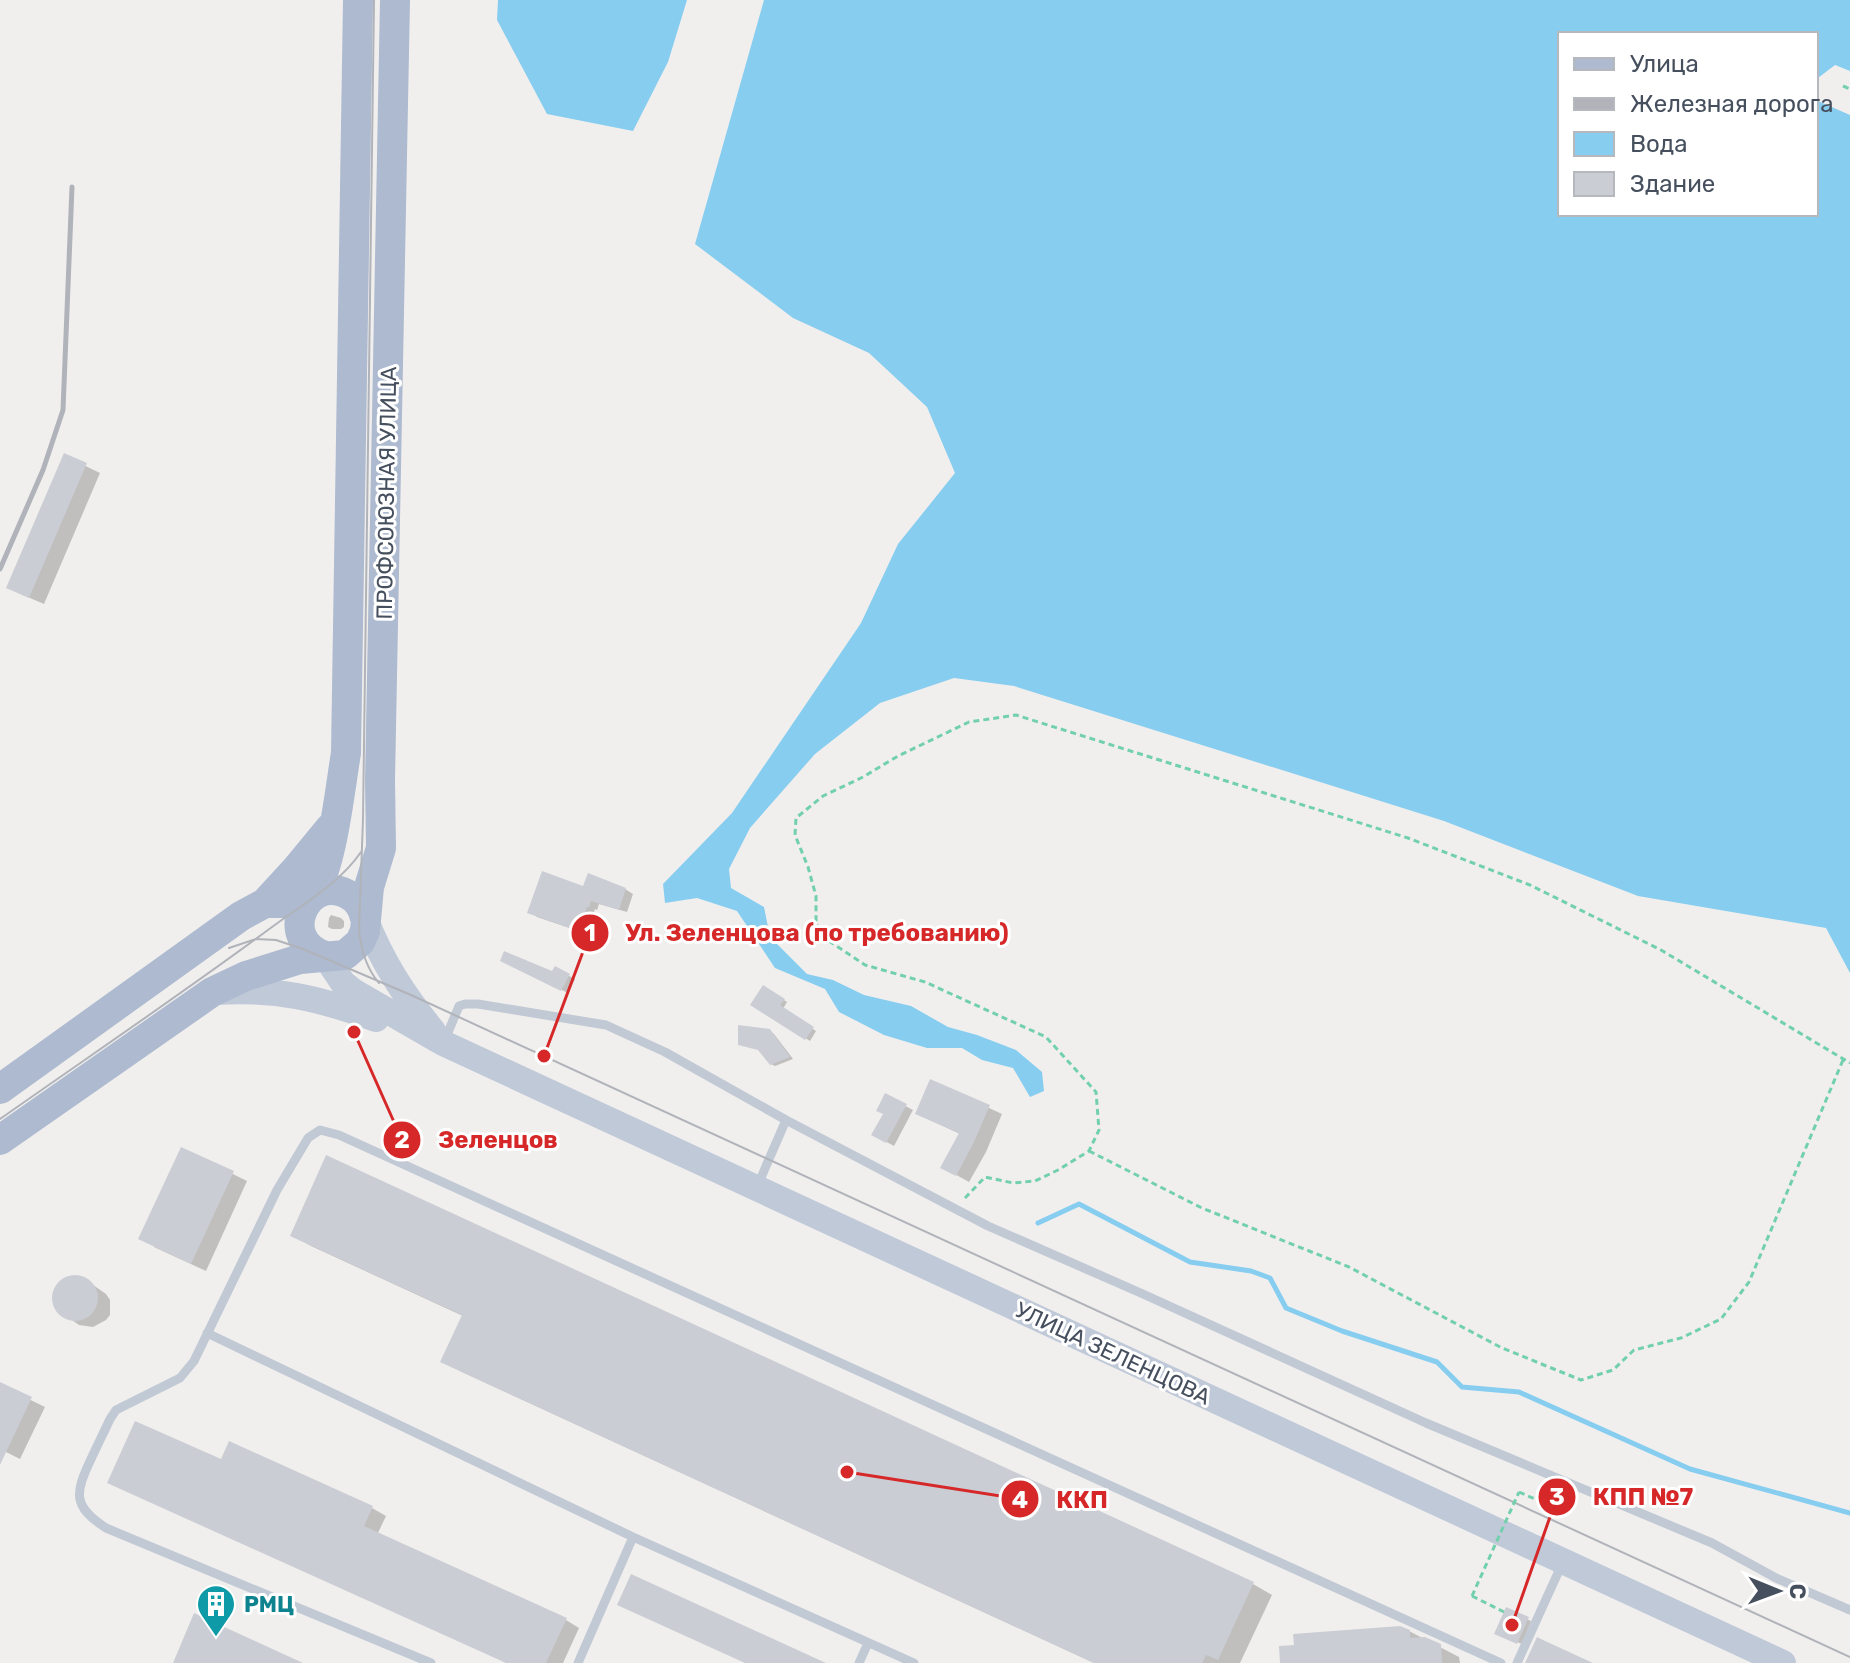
<svg xmlns="http://www.w3.org/2000/svg" width="1850" height="1663" font-family="Rubik,sans-serif">
	<style>
		.water { fill: #87cdef; fill-rule: evenodd }
		.shadow { fill: #0003 }
		.lines { fill: none; stroke-linecap: round; stroke-linejoin: round }
		.stream { stroke: #87cdef; stroke-width: 5 }
		.building { fill: #cacdd4 }
		.path { stroke: #72d0ac; stroke-width: 3; stroke-dasharray: 6 4; stroke-linecap: butt }
		.service { stroke: #c1c9d4; stroke-width: 9 }
		.secondary { stroke: #c0c9d8; stroke-width: 26 }
		.primary { stroke: #adbacf; stroke-width: 30 }
		.tram { stroke: #b0b3b9; stroke-width: 2 }
		.rail { stroke: #b0b3b9; stroke-width: 5 }
		.path-bridge { stroke: #72d0ac; stroke-width: 3; stroke-dasharray: 6 4; stroke-linecap: butt }
		.labels { text-anchor: middle; stroke-width: 6; stroke-linejoin: round; paint-order: stroke }
		.street-label { font-size: 22px; fill: #464f5d; stroke: #fff }
		.culture-label { font-size: 22px; font-weight: bold; fill: #0d838f; stroke: #fff; text-anchor: start }
		.leader { fill: none; stroke: #d62828; stroke-width: 3 }
		.callout-dot { fill: #d62828; stroke: #fff; stroke-width: 3 }
		.mark-label { font-size: 24px; text-anchor: middle; font-weight: bold; fill: #fff }
		.callout-label { font-size: 24px; text-anchor: middle; font-weight: bold; fill: #d62828; stroke: #fff; stroke-width: 6; stroke-linejoin: round; paint-order: stroke }
	</style>
	<rect width="100%" height="100%" fill="#f1efee"/>
	<path class="water" d="M 498,0 L 687,0 L 668,62 L 633,131 L 547,114 L 497,20 Z
		M 764,0 L 1850,0 L 1850,71 L 1835,65 L 1818,78 L 1818,101 L 1850,115 L 1850,973 L 1826,928 L 1638,896 L 1444,821 L 1014,686 L 954,678 L 880,703 L 815,754 L 750,828 L 729,869 L 731,888 L 764,907 L 770,937 L 807,974 L 833,980 L 864,995 L 911,1006 L 948,1027 L 977,1035 L 1016,1050 L 1042,1072 L 1044,1091 L 1030,1097 L 1013,1068 L 982,1060 L 962,1048 L 927,1048 L 884,1035 L 839,1012 L 825,989 L 775,968 L 737,911 L 697,898 L 665,903 L 663,884 L 732,813 L 861,623 L 898,544 L 955,473 L 927,407 L 869,353 L 793,318 L 695,244 ZM 1816,34 L 1816,214 L 1560,214 L 1560,34 Z"/>
	<path class="shadow" d="M 65,456 L 100,473 L 44,604 L 23,595 Z
		M 625,889 L 633,894 L 627,912 L 599,904 L 597,910 L 595,909 L 587,934 L 537,917 L 530,912 Z
		M 331,915 L 341,918 L 344,921 L 344,927 L 341,929 L 332,929 L 328,927 L 329,918 Z
		M 509,964 L 553,974 L 556,969 L 575,979 L 568,993 Z
		M 764,987 L 787,1002 L 783,1009 L 816,1031 L 810,1041 L 753,1004 Z
		M 769,1031 L 774,1034 L 793,1059 L 775,1066 L 771,1064 Z
		M 931,1081 L 1002,1114 L 986,1152 L 969,1182 L 942,1167 L 960,1134 L 930,1120 Z
		M 886,1096 L 913,1110 L 894,1146 L 874,1135 L 886,1114 Z
		M 182,1149 L 247,1181 L 206,1271 L 154,1247 Z
		M 327,1158 L 1253,1584 L 1272,1595 L 1240,1663 L 1094,1663 L 462,1372 L 443,1361 L 463,1316 L 311,1246 L 292,1235 Z
		M 71,1278 L 86,1280 L 106,1294 L 110,1300 L 110,1315 L 106,1320 L 93,1327 L 79,1325 L 59,1311 L 54,1298 L 55,1291 L 65,1280 Z
		M 0,1385 L 45,1407 L 20,1459 L 0,1449 Z
		M 222,1462 L 372,1508 L 386,1516 L 377,1535 L 566,1620 L 579,1628 L 563,1663 L 506,1663 Z
		M 1507,1610 L 1531,1621 L 1522,1644 L 1500,1635 Z
		M 1409,1631 L 1459,1657 L 1460,1663 L 1282,1663 Z"/>
	<g class="lines">
		<path class="stream" d="M 1038,1223 L 1079,1204 L 1190,1262 L 1251,1271 L 1270,1278 L 1286,1308 L 1342,1331 L 1437,1362 L 1462,1387 L 1519,1392 L 1690,1469 L 1850,1513"/>
	</g>
	<path class="building" d="M 64,453 L 87,463 L 29,598 L 6,588 Z
		M 542,871 L 583,886 L 588,873 L 626,888 L 619,910 L 591,901 L 589,907 L 587,907 L 579,931 L 527,913 Z
		M 504,951 L 552,971 L 555,966 L 570,974 L 561,991 L 500,961 Z
		M 763,985 L 785,999 L 780,1005 L 814,1027 L 805,1040 L 750,1005 Z
		M 738,1025 L 770,1029 L 790,1057 L 770,1065 L 758,1050 L 738,1045 Z
		M 930,1079 L 990,1105 L 973,1144 L 956,1176 L 940,1168 L 959,1133 L 915,1114 Z
		M 885,1093 L 907,1104 L 886,1143 L 871,1135 L 883,1114 L 876,1111 Z
		M 181,1147 L 234,1171 L 191,1264 L 138,1239 Z
		M 326,1155 L 1254,1582 L 1218,1660 L 1206,1655 L 1202,1663 L 1094,1663 L 440,1362 L 462,1315 L 290,1236 Z
		M52 1298a23 23 0 1 1 46 0a23 23 0 1 1-46 0Z
		M 0,1382 L 32,1397 L 0,1465 Z
		M 135,1421 L 221,1459 L 229,1441 L 373,1506 L 364,1526 L 567,1618 L 546,1663 L 506,1663 L 107,1483 Z
		M 631,1574 L 826,1663 L 745,1663 L 617,1605 Z
		M 1506,1607 L 1529,1617 L 1517,1644 L 1494,1634 Z
		M 194,1613 L 303,1663 L 173,1663 Z
		M 1400,1626 L 1410,1630 L 1410,1638 L 1425,1637 L 1441,1644 L 1442,1663 L 1280,1663 L 1279,1646 L 1294,1645 L 1293,1634 Z
		M 1537,1637 L 1543,1640 L 1593,1663 L 1525,1663 Z"/>
	<g class="lines">
		<path class="path" d="M 1843,86 L 1850,89
			M 1089,1151 L 1202,1208 L 1349,1267 L 1502,1348 L 1581,1380 L 1613,1370 L 1634,1350 L 1681,1338 L 1721,1319 L 1749,1282 L 1843,1060
			M 965,1198 L 985,1177 L 1013,1183 L 1035,1181 L 1058,1170 L 1089,1151 L 1099,1130 L 1096,1092 L 1046,1037 L 925,982 L 865,965 L 829,941 L 816,924 L 816,896 L 808,867 L 795,835 L 796,818 L 823,796 L 863,777 L 898,756 L 969,722 L 1016,715 L 1408,838 L 1530,885 L 1661,950 L 1850,1063
			M 1519,1492 L 1560,1510 L 1566,1496
			M 1472,1596 L 1504,1612"/>
		<path class="service" d="M 444,1042 L 459,1006 L 465,1004 L 478,1004 L 606,1025 L 665,1052 L 786,1120 L 988,1226 L 1143,1294 L 1426,1423 L 1712,1543 L 1776,1578 L 1850,1610
			M 757,1187 L 786,1120
			M 207,1333 L 633,1537 L 914,1663
			M 431,1663 L 106,1528 C 72,1506 75,1493 91,1459 C 97,1446 104,1432 110,1419 L 116,1410 L 180,1378 L 194,1361 L 277,1190 L 308,1138 L 320,1130 L 339,1135 L 1501,1663
			M 578,1663 L 633,1537
			M 859,1663 L 868,1643
			M 1517,1663 L 1562,1564"/>
		<path class="secondary" d="M 365,918 C 382,962 404,995 433,1031
			M 325,956 L 343,983 L 353,991 L 443,1043 L 1783,1663
			M 215,992 C 277,988 318,998 376,1019"/>
		<path class="primary" d="M 265,903 L 297,868 L 330,828
			M 325,956 C 276,940 306,873 347,894 C 357,899 363,908 365,918
			M 0,1089 L 241,916 L 265,903 L 298,903 L 311,898 C 332,871 340,788 346,753 L 358,0
			M 0,1140 L 212,992 L 246,976 L 300,959 L 345,955 L 360,942 L 365,931 L 369,887 L 381,848 L 380,780 L 395,0"/>
		<path class="tram" d="M 374,0 L 363,819 L 359,930 C 361,950 366,968 379,983
			M 229,948 L 256,939 L 276,940 L 303,949 L 411,995 L 1850,1657
			M 0,1119 C 91,1055 183,993 272,927 C 303,904 339,884 361,852"/>
		<path class="rail" d="M 0,569 L 43,470 L 63,410 L 72,187"/>
		<path class="path-bridge" d="M 1472,1596 L 1519,1492"/>
	</g>
	<defs>
		<symbol id="building-pin" viewBox="-11 -11 22 30"><path d="M0 17L-7.5 6A9.5 9.5 0 1 1 7.5 6Z" fill="#0f9aa8" stroke="#fff"/><path d="M-4-6H4V6H1V3H-1V6H-4ZM-2.5-4.3h1.7v1.8h-1.7ZM.8-4.3h1.7v1.8H.8ZM-2.5-1h1.7V.8h-1.7ZM.8-1h1.7V.8H.8Z" fill="#fff"/></symbol>
	</defs>
	<g fill-rule="evenodd">
		<use href="#building-pin" x="194" y="1582" width="44" height="60"/>
	</g>
	<g class="labels">
		<g class="street-label">
			<text transform="translate(386 493) rotate(-89)" y="8">ПРОФСОЮЗНАЯ УЛИЦА</text>
			<text transform="translate(1113 1353) rotate(25)" y="8">УЛИЦА ЗЕЛЕНЦОВА</text>
		</g>
		<g class="culture-label">
			<text x="244" y="1612">РМЦ</text>
		</g>
	</g>
	<path class="leader" d="M544 1056L590 933M354 1032L402 1140M1512 1625L1557 1497M847 1472L1020 1499"/>
	<g class="callout-dot">
		<circle cx="544" cy="1056" r="8"/>
		<circle cx="354" cy="1032" r="8"/>
		<circle cx="1512" cy="1625" r="8"/>
		<circle cx="847" cy="1472" r="8"/>
		<circle cx="590" cy="933" r="20"/>
		<circle cx="402" cy="1140" r="20"/>
		<circle cx="1557" cy="1497" r="20"/>
		<circle cx="1020" cy="1499" r="20"/>
	</g>
	<g class="mark-label">
		<text x="590" y="941">1</text>
		<text x="402" y="1148">2</text>
		<text x="1557" y="1505">3</text>
		<text x="1020" y="1508">4</text>
	</g>
	<g class="callout-label">
		<text x="817" y="941">Ул. Зеленцова (по требованию)</text>
		<text x="498" y="1148">Зеленцов</text>
		<text x="1643" y="1505">КПП №7</text>
		<text x="1082" y="1508">ККП</text>
	</g>
	<rect x="1558" y="32" width="260" height="184" fill="#ffffff" stroke="#b5b9be" stroke-width="2"/>
	<rect x="1574" y="58" width="40" height="12" fill="#adbacf" stroke="#b5b9be" stroke-width="2"/>
	<text x="1630" y="72" font-size="24" fill="#464f5d">Улица</text>
	<rect x="1574" y="98" width="40" height="12" fill="#b0b3b9" stroke="#b5b9be" stroke-width="2"/>
	<text x="1630" y="112" font-size="24" fill="#464f5d">Железная дорога</text>
	<rect x="1574" y="132" width="40" height="24" fill="#87cdef" stroke="#b5b9be" stroke-width="2"/>
	<text x="1630" y="152" font-size="24" fill="#464f5d">Вода</text>
	<rect x="1574" y="172" width="40" height="24" fill="#cacdd4" stroke="#b5b9be" stroke-width="2"/>
	<text x="1630" y="192" font-size="24" fill="#464f5d">Здание</text>
	<g transform="translate(1778 1591) rotate(91)" stroke="#ffffff" stroke-width="6" paint-order="stroke">
	<path d="M0-6L14 30L0 20L-14 30Z" fill="#464f5d"/>
	<text y="-12" font-size="22" font-weight="bold" text-anchor="middle" fill="#464f5d">С</text>
	</g>
</svg>
